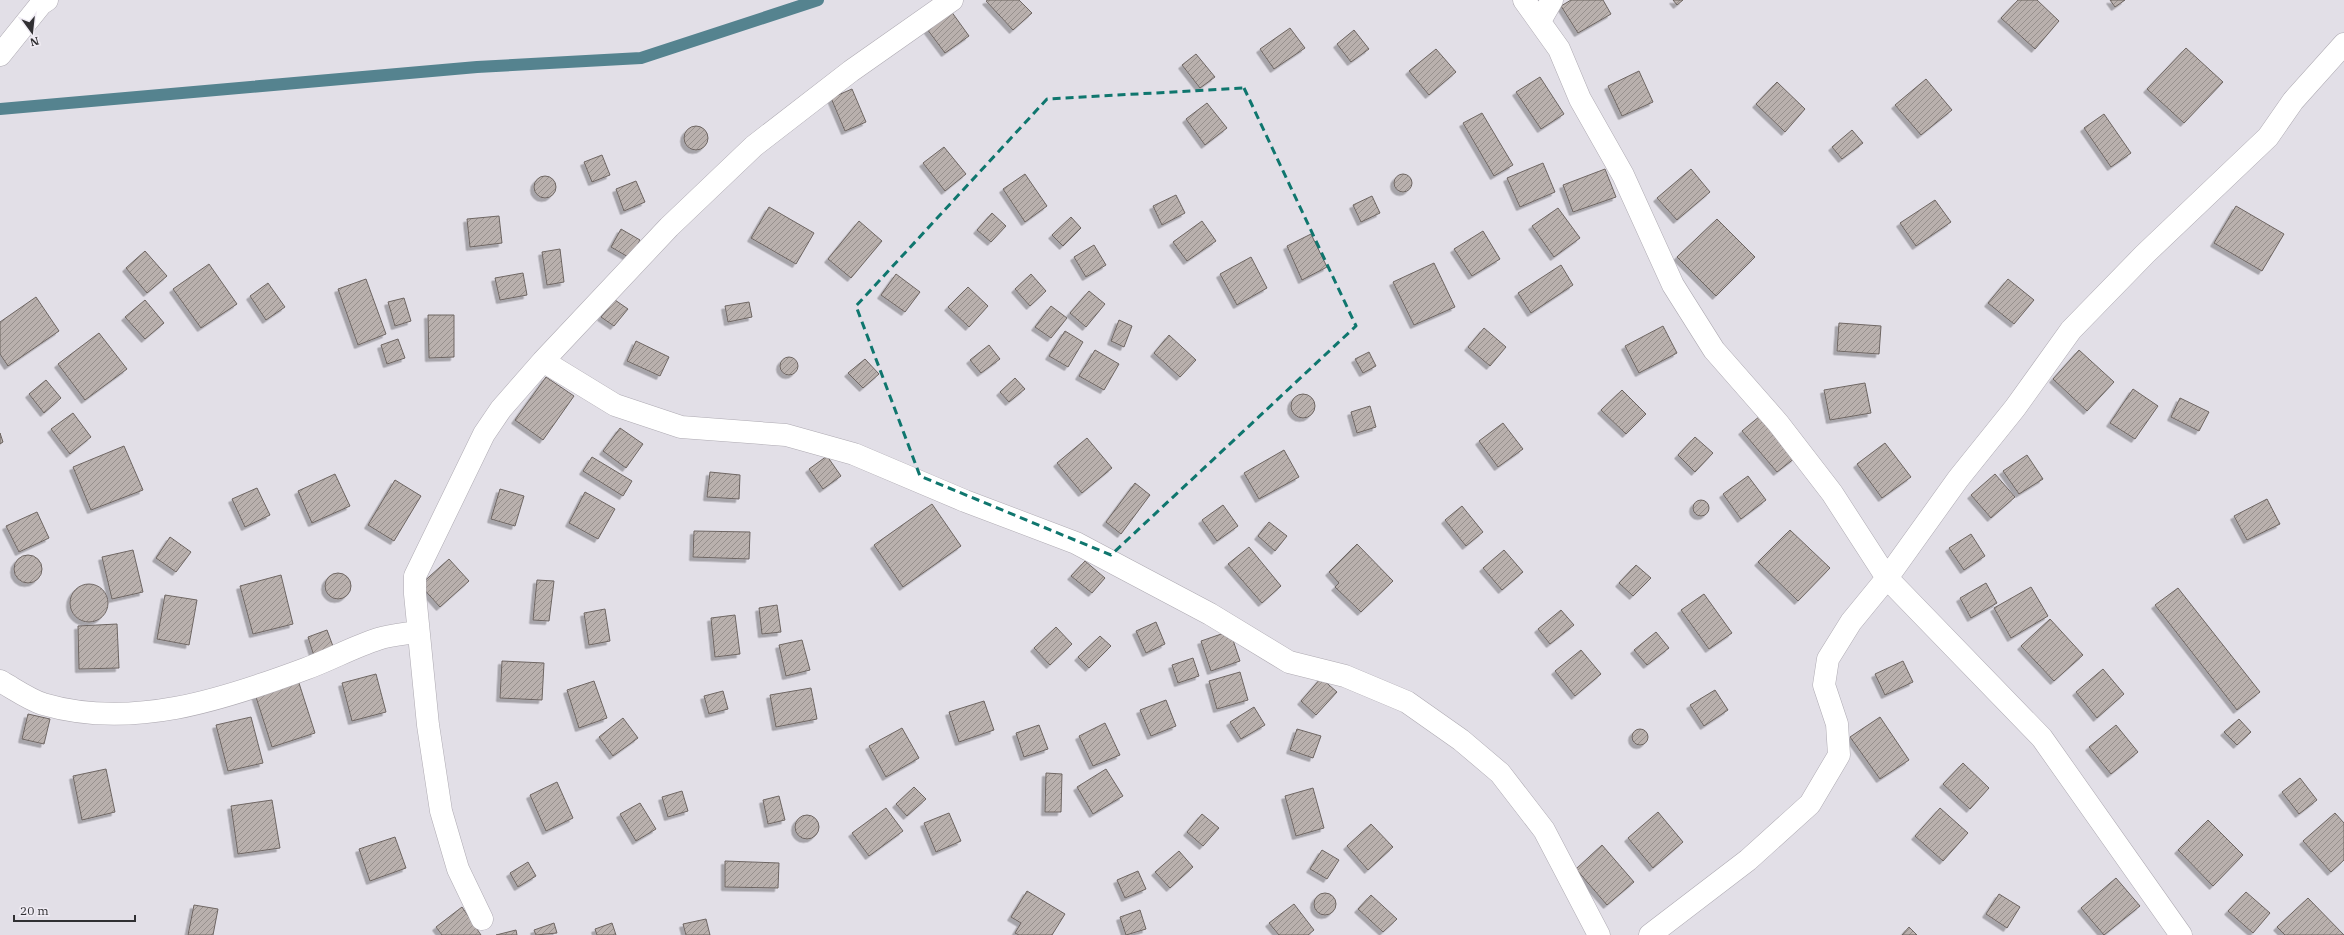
<svg xmlns="http://www.w3.org/2000/svg" width="2344" height="935" font-family="'IBM Plex Serif',serif">
	<style>
		.lines { fill: none; stroke-linecap: round; stroke-linejoin: round }
		.stream { stroke: #55838f; stroke-width: 12 }
		.building { fill: url(#building-hatch); stroke: #6e6663; filter: url(#shadow) }
		.minor-casing { stroke: #aeaab2; stroke-width: 23 }
		.minor { stroke: #fff; stroke-width: 22 }
		.marked { fill: none; stroke: #0f766e; stroke-width: 3; stroke-dasharray: 8 5; stroke-linejoin: round }
	</style>
	<defs>
		<pattern id="building-hatch" width="6" height="6" patternUnits="userSpaceOnUse"><rect width="6" height="6" fill="#b9b0ad"/><path d="M-1 1l2-2M0 6l6-6M5 7l2-2" fill="none" stroke="#97908d"/></pattern>
		<filter id="shadow"><feDropShadow dx="-3.5" dy="3.5" stdDeviation="0" flood-color="#0004"/></filter>
	</defs>
	<rect width="100%" height="100%" fill="#e2dfe7"/>
	<g class="lines">
		<path class="stream" d="M 0,109 L 477,67 L 641,58 L 818,0"/>
	</g>
	<path class="building" d="M 988,0 L 1019,0 L 1032,13 L 1013,30 L 986,1 Z
		M 1571,0 L 1603,0 L 1611,14 L 1578,33 L 1561,6 Z
		M 1673,0 L 1683,0 L 1677,5 Z
		M 2018,0 L 2037,0 L 2059,21 L 2035,49 L 2001,18 Z
		M 2110,0 L 2125,0 L 2115,7 Z
		M 951,11 L 969,36 L 945,53 L 927,29 Z
		M 1290,28 L 1305,48 L 1274,69 L 1260,49 Z
		M 1354,30 L 1369,49 L 1351,62 L 1337,44 Z
		M 2186,48 L 2223,82 L 2184,123 L 2147,89 Z
		M 1436,49 L 1456,72 L 1429,95 L 1409,71 Z
		M 1196,54 L 1215,77 L 1200,88 L 1182,65 Z
		M 1639,71 L 1653,102 L 1622,116 L 1608,86 Z
		M 1540,77 L 1564,114 L 1541,129 L 1516,92 Z
		M 1926,79 L 1952,110 L 1921,135 L 1895,105 Z
		M 1777,82 L 1805,109 L 1785,132 L 1756,104 Z
		M 852,89 L 866,122 L 845,131 L 831,98 Z
		M 1207,103 L 1227,128 L 1205,145 L 1186,119 Z
		M 1482,113 L 1513,165 L 1494,176 L 1463,123 Z
		M 2104,114 L 2131,153 L 2111,167 L 2084,128 Z
		M684 138a12 12 0 1 1 24 0a12 12 0 1 1-24 0Z
		M 1852,130 L 1863,143 L 1842,159 L 1832,147 Z
		M 944,147 L 966,174 L 945,191 L 923,163 Z
		M 602,155 L 610,175 L 592,182 L 584,162 Z
		M 1543,163 L 1555,192 L 1520,207 L 1507,178 Z
		M 1605,169 L 1616,197 L 1573,212 L 1563,185 Z
		M 1691,169 L 1710,192 L 1677,220 L 1657,198 Z
		M 1025,174 L 1047,206 L 1025,222 L 1003,189 Z
		M1394 183a9 9 0 1 1 18 0a9 9 0 1 1-18 0Z
		M534 187a11 11 0 1 1 22 0a11 11 0 1 1-22 0Z
		M 636,181 L 645,202 L 624,211 L 616,189 Z
		M 1176,195 L 1185,213 L 1162,225 L 1153,206 Z
		M 1372,196 L 1380,213 L 1361,222 L 1353,205 Z
		M 1935,200 L 1951,222 L 1916,246 L 1900,223 Z
		M 2236,206 L 2284,234 L 2262,271 L 2214,243 Z
		M 769,207 L 814,233 L 796,264 L 751,238 Z
		M 1558,208 L 1580,238 L 1554,257 L 1532,226 Z
		M 992,213 L 1006,226 L 991,242 L 977,230 Z
		M 499,216 L 502,243 L 470,247 L 467,219 Z
		M 1071,217 L 1081,228 L 1063,246 L 1052,235 Z
		M 1717,219 L 1755,257 L 1716,296 L 1677,257 Z
		M 859,221 L 882,241 L 851,278 L 828,259 Z
		M 1202,221 L 1216,241 L 1187,261 L 1173,242 Z
		M 621,229 L 640,240 L 630,258 L 611,247 Z
		M 1483,231 L 1500,259 L 1472,276 L 1454,249 Z
		M 1311,234 L 1327,267 L 1302,280 L 1287,246 Z
		M 1094,245 L 1106,265 L 1086,277 L 1074,257 Z
		M 560,249 L 564,282 L 547,285 L 542,252 Z
		M 145,251 L 167,276 L 147,293 L 126,268 Z
		M 1251,257 L 1267,288 L 1237,305 L 1220,274 Z
		M 1434,263 L 1455,307 L 1414,325 L 1393,282 Z
		M 209,264 L 237,304 L 201,328 L 173,289 Z
		M 1561,265 L 1573,285 L 1531,313 L 1518,293 Z
		M 523,273 L 527,295 L 500,300 L 495,278 Z
		M 896,274 L 920,292 L 905,312 L 881,295 Z
		M 1031,274 L 1046,291 L 1030,306 L 1015,289 Z
		M 366,279 L 386,334 L 358,345 L 338,289 Z
		M 2008,279 L 2034,300 L 2014,324 L 1988,303 Z
		M 268,283 L 285,307 L 266,320 L 250,296 Z
		M 968,287 L 988,306 L 969,327 L 948,307 Z
		M 1089,291 L 1105,304 L 1086,327 L 1070,313 Z
		M 36,297 L 59,331 L 8,366 L 0,354 L 0,322 Z
		M 404,298 L 411,321 L 395,326 L 388,302 Z
		M 145,300 L 164,323 L 145,339 L 125,317 Z
		M 615,300 L 628,309 L 614,326 L 601,317 Z
		M 749,302 L 752,317 L 728,322 L 725,306 Z
		M 1051,306 L 1067,318 L 1051,338 L 1035,327 Z
		M 428,315 L 454,315 L 454,357 L 429,358 Z
		M 1119,320 L 1132,326 L 1124,347 L 1111,341 Z
		M 1839,323 L 1881,326 L 1879,354 L 1837,351 Z
		M 1663,326 L 1677,353 L 1639,373 L 1625,346 Z
		M 1484,328 L 1506,347 L 1490,366 L 1468,347 Z
		M 1065,331 L 1083,342 L 1068,367 L 1049,356 Z
		M 99,333 L 127,369 L 85,400 L 58,364 Z
		M 1169,335 L 1196,360 L 1180,377 L 1154,353 Z
		M 398,339 L 405,358 L 387,364 L 381,345 Z
		M 636,341 L 669,357 L 660,376 L 627,361 Z
		M 989,345 L 1000,359 L 981,373 L 970,360 Z
		M 1095,350 L 1119,364 L 1104,390 L 1079,376 Z
		M 2079,350 L 2114,382 L 2087,411 L 2053,379 Z
		M 1369,352 L 1376,366 L 1363,373 L 1355,359 Z
		M780 366a9 9 0 1 1 18 0a9 9 0 1 1-18 0Z
		M 865,359 L 879,374 L 863,388 L 848,373 Z
		M 546,377 L 574,396 L 543,440 L 515,420 Z
		M 1015,378 L 1025,389 L 1009,402 L 1000,392 Z
		M 46,380 L 61,398 L 44,413 L 29,394 Z
		M 1865,383 L 1871,413 L 1830,420 L 1824,390 Z
		M 2133,389 L 2158,406 L 2135,439 L 2110,423 Z
		M 1622,390 L 1646,414 L 1626,434 L 1601,410 Z
		M1291 406a12 12 0 1 1 24 0a12 12 0 1 1-24 0Z
		M 2180,398 L 2209,412 L 2199,431 L 2171,417 Z
		M 1370,406 L 1376,427 L 1357,433 L 1351,412 Z
		M 73,413 L 91,437 L 70,454 L 51,429 Z
		M 1760,416 L 1795,458 L 1777,472 L 1742,431 Z
		M 1503,423 L 1523,449 L 1498,467 L 1479,441 Z
		M 620,428 L 643,444 L 626,468 L 603,451 Z
		M 0,433 L 3,442 L 0,444 Z
		M 1695,437 L 1713,453 L 1695,472 L 1678,455 Z
		M 1087,438 L 1112,468 L 1082,493 L 1057,463 Z
		M 1885,443 L 1911,477 L 1882,498 L 1857,464 Z
		M 124,446 L 143,490 L 91,510 L 73,467 Z
		M 1284,450 L 1299,477 L 1259,499 L 1244,473 Z
		M 2027,455 L 2043,479 L 2019,494 L 2003,471 Z
		M 827,456 L 841,476 L 823,489 L 809,469 Z
		M 592,457 L 632,481 L 623,496 L 583,471 Z
		M 710,472 L 740,475 L 739,499 L 707,497 Z
		M 335,474 L 350,506 L 312,523 L 298,491 Z
		M 1995,474 L 2015,497 L 1991,518 L 1971,495 Z
		M 1748,476 L 1766,500 L 1741,519 L 1723,494 Z
		M 395,480 L 421,496 L 394,541 L 368,525 Z
		M 1135,483 L 1150,495 L 1121,534 L 1106,522 Z
		M 257,488 L 270,515 L 245,527 L 232,499 Z
		M 500,489 L 524,496 L 515,526 L 491,519 Z
		M 585,492 L 615,509 L 598,539 L 569,523 Z
		M 2267,499 L 2280,524 L 2247,540 L 2234,516 Z
		M1693 508a8 8 0 1 1 16 0a8 8 0 1 1-16 0Z
		M 932,504 L 961,546 L 903,587 L 874,545 Z
		M 1223,505 L 1238,526 L 1217,541 L 1202,520 Z
		M 1462,506 L 1483,532 L 1466,546 L 1445,520 Z
		M 37,512 L 49,538 L 19,552 L 6,526 Z
		M 1269,522 L 1287,536 L 1275,551 L 1258,536 Z
		M 1790,530 L 1830,568 L 1798,601 L 1758,562 Z
		M 694,531 L 750,532 L 749,559 L 693,557 Z
		M 1971,534 L 1985,556 L 1964,570 L 1949,548 Z
		M 170,537 L 191,552 L 176,572 L 156,558 Z
		M 1357,544 L 1393,581 L 1361,612 L 1335,587 L 1339,583 L 1329,572 Z
		M 1249,547 L 1281,586 L 1262,603 L 1228,564 Z
		M 133,550 L 143,592 L 112,599 L 102,557 Z
		M 1504,550 L 1523,572 L 1502,590 L 1483,568 Z
		M14 569a14 14 0 1 1 28 0a14 14 0 1 1-28 0Z
		M 449,559 L 469,581 L 440,607 L 420,585 Z
		M 1085,561 L 1105,578 L 1092,593 L 1071,576 Z
		M 1636,565 L 1651,578 L 1633,596 L 1619,583 Z
		M325 586a13 13 0 1 1 26 0a13 13 0 1 1-26 0Z
		M 281,575 L 293,624 L 253,634 L 240,586 Z
		M 537,580 L 554,581 L 549,621 L 533,620 Z
		M 1986,583 L 1997,603 L 1971,618 L 1960,598 Z
		M70 603a19 19 0 1 1 38 0a19 19 0 1 1-38 0Z
		M 2031,587 L 2048,616 L 2011,638 L 1994,608 Z
		M 2178,588 L 2260,692 L 2237,710 L 2155,605 Z
		M 1704,594 L 1732,633 L 1709,649 L 1681,610 Z
		M 165,595 L 197,600 L 189,645 L 157,639 Z
		M 777,605 L 781,632 L 762,634 L 759,608 Z
		M 605,609 L 610,641 L 589,645 L 584,613 Z
		M 1561,610 L 1574,625 L 1550,644 L 1538,629 Z
		M 735,615 L 740,654 L 715,657 L 711,618 Z
		M 2050,619 L 2083,655 L 2054,681 L 2021,646 Z
		M 1156,622 L 1165,644 L 1146,653 L 1136,631 Z
		M 117,624 L 119,668 L 79,669 L 78,626 Z
		M 1056,627 L 1072,644 L 1050,665 L 1034,648 Z
		M 327,630 L 334,649 L 314,656 L 308,637 Z
		M 1230,631 L 1240,661 L 1211,671 L 1201,641 Z
		M 1656,632 L 1669,648 L 1647,665 L 1634,650 Z
		M 1100,636 L 1111,646 L 1089,668 L 1078,657 Z
		M 802,640 L 810,670 L 786,676 L 779,645 Z
		M 1581,650 L 1601,674 L 1575,696 L 1555,671 Z
		M 1193,658 L 1199,676 L 1178,683 L 1172,665 Z
		M 502,661 L 544,663 L 542,700 L 500,698 Z
		M 1903,661 L 1913,682 L 1885,695 L 1875,674 Z
		M 2103,669 L 2124,694 L 2097,718 L 2076,692 Z
		M 1240,672 L 1248,700 L 1217,709 L 1209,681 Z
		M 376,674 L 386,712 L 352,721 L 342,683 Z
		M 1321,678 L 1337,692 L 1316,715 L 1301,701 Z
		M 298,680 L 315,733 L 272,747 L 255,694 Z
		M 594,681 L 607,718 L 579,728 L 567,690 Z
		M 811,688 L 817,719 L 776,727 L 770,695 Z
		M 1715,690 L 1728,710 L 1704,726 L 1690,705 Z
		M 723,691 L 728,709 L 709,714 L 704,696 Z
		M 1166,700 L 1176,726 L 1151,736 L 1140,710 Z
		M 984,701 L 994,730 L 959,742 L 949,712 Z
		M 1254,707 L 1265,725 L 1241,739 L 1230,722 Z
		M 28,714 L 50,719 L 44,744 L 22,739 Z
		M 251,717 L 263,763 L 228,771 L 216,725 Z
		M 1880,717 L 1909,760 L 1880,779 L 1850,737 Z
		M 623,718 L 638,738 L 613,756 L 599,737 Z
		M 2239,719 L 2251,732 L 2237,745 L 2224,732 Z
		M 1105,723 L 1120,755 L 1093,766 L 1079,736 Z
		M 1039,725 L 1048,749 L 1024,757 L 1016,733 Z
		M 2116,725 L 2138,752 L 2111,774 L 2089,747 Z
		M 902,728 L 919,758 L 886,777 L 869,746 Z
		M1632 737a8 8 0 1 1 16 0a8 8 0 1 1-16 0Z
		M 1297,729 L 1321,736 L 1313,758 L 1290,750 Z
		M 1963,763 L 1989,788 L 1970,809 L 1943,784 Z
		M 106,769 L 115,812 L 82,820 L 73,776 Z
		M 1106,769 L 1123,796 L 1093,814 L 1077,787 Z
		M 1046,773 L 1062,774 L 1061,812 L 1045,812 Z
		M 2300,778 L 2317,800 L 2299,814 L 2282,792 Z
		M 557,782 L 573,818 L 546,831 L 530,795 Z
		M 914,787 L 926,799 L 907,816 L 896,804 Z
		M 1313,788 L 1324,828 L 1296,836 L 1285,796 Z
		M 682,791 L 688,811 L 668,817 L 662,797 Z
		M 779,796 L 785,820 L 768,824 L 763,800 Z
		M 272,800 L 280,848 L 238,854 L 231,806 Z
		M 640,803 L 656,829 L 636,841 L 620,814 Z
		M 886,808 L 903,831 L 869,856 L 852,833 Z
		M 1940,808 L 1968,833 L 1943,861 L 1915,836 Z
		M 1658,812 L 1683,842 L 1653,868 L 1628,838 Z
		M 949,813 L 961,841 L 936,852 L 924,823 Z
		M 2335,813 L 2344,823 L 2344,860 L 2331,872 L 2303,841 Z
		M 1202,814 L 1219,828 L 1203,846 L 1187,832 Z
		M795 827a12 12 0 1 1 24 0a12 12 0 1 1-24 0Z
		M 2208,820 L 2243,855 L 2213,886 L 2178,850 Z
		M 1371,824 L 1393,847 L 1368,870 L 1347,846 Z
		M 395,837 L 406,868 L 370,881 L 359,849 Z
		M 1602,845 L 1634,882 L 1607,905 L 1576,869 Z
		M 1322,850 L 1339,860 L 1327,879 L 1310,869 Z
		M 1179,851 L 1193,867 L 1170,888 L 1155,872 Z
		M 725,861 L 779,863 L 778,888 L 725,887 Z
		M 528,862 L 536,876 L 518,887 L 510,873 Z
		M 1138,871 L 1146,889 L 1125,898 L 1117,880 Z
		M 2116,878 L 2140,906 L 2104,935 L 2081,908 Z
		M 1027,891 L 1065,914 L 1052,935 L 1019,935 L 1015,933 L 1021,923 L 1011,917 Z
		M 2246,892 L 2270,913 L 2253,933 L 2228,911 Z
		M1314 904a11 11 0 1 1 22 0a11 11 0 1 1-22 0Z
		M 1999,894 L 2020,907 L 2007,928 L 1986,914 Z
		M 1371,895 L 1397,919 L 1383,932 L 1358,909 Z
		M 2308,898 L 2344,935 L 2285,935 L 2277,927 Z
		M 1294,904 L 1314,930 L 1308,935 L 1279,935 L 1269,923 Z
		M 194,905 L 218,909 L 213,935 L 188,935 Z
		M 462,907 L 481,935 L 442,935 L 436,927 Z
		M 1140,910 L 1146,929 L 1126,935 L 1120,917 Z
		M 706,919 L 710,935 L 686,935 L 683,924 Z
		M 554,923 L 557,933 L 536,935 L 534,930 Z
		M 612,923 L 616,935 L 597,935 L 595,929 Z
		M 1909,927 L 1917,935 L 1902,935 Z
		M 516,930 L 517,935 L 496,935 Z"/>
	<g class="lines">
		<defs>
			<path id="minor" d="M 1524,0 L 1559,49 L 1580,99 L 1623,175 L 1673,285 L 1714,350 L 1778,423 L 1832,493 L 1887,578 L 2042,738 L 2181,935
				M 1540,21 L 1552,0
				M 0,55 L 41,4 L 47,0
				M 543,361 L 615,405 L 681,427 L 786,435 L 854,454 L 965,501 L 1076,543 L 1210,614 L 1289,662 L 1345,676 L 1407,702 L 1461,740 L 1500,773 L 1544,830 L 1599,935
				M 0,681 C 13,688 28,699 43,704 C 131,730 222,700 305,669 C 330,660 353,647 378,639 C 390,635 404,634 417,632
				M 482,919 L 458,869 L 441,811 L 428,725 L 415,594 L 415,576 L 484,434 L 501,409 L 543,361 L 669,227 L 754,146 L 851,71 L 952,0
				M 1650,935 L 1748,860 L 1810,804 L 1839,755 L 1837,724 L 1824,685 L 1828,659 L 1851,622 L 1887,578 L 1958,479 L 2015,408 L 2071,330 L 2145,254 L 2268,137 L 2293,101 L 2344,44"/>
		</defs>
		<use href="#minor" class="minor-casing"/>
		<use href="#minor" class="minor"/>
	</g>
	<path class="marked" d="M 1244,88 L 1356,326 L 1111,555 L 920,476 L 856,306 L 1047,99 Z"/>
	<g transform="translate(32 32) rotate(165)" stroke="#f0ecf4" stroke-width="3" paint-order="stroke">
	<path d="M0-3L7 15L0 10L-7 15Z" fill="#313033"/>
	<text y="-6" font-size="11" font-weight="bold" text-anchor="middle" fill="#313033">N</text>
	</g>
	<path d="M14 915v6h121v-6" fill="none" stroke="#313033" stroke-width="2"/>
	<text x="20" y="915" font-size="12" fill="#313033" stroke="#f0ecf4" stroke-width="3" paint-order="stroke">20 m</text>
</svg>
